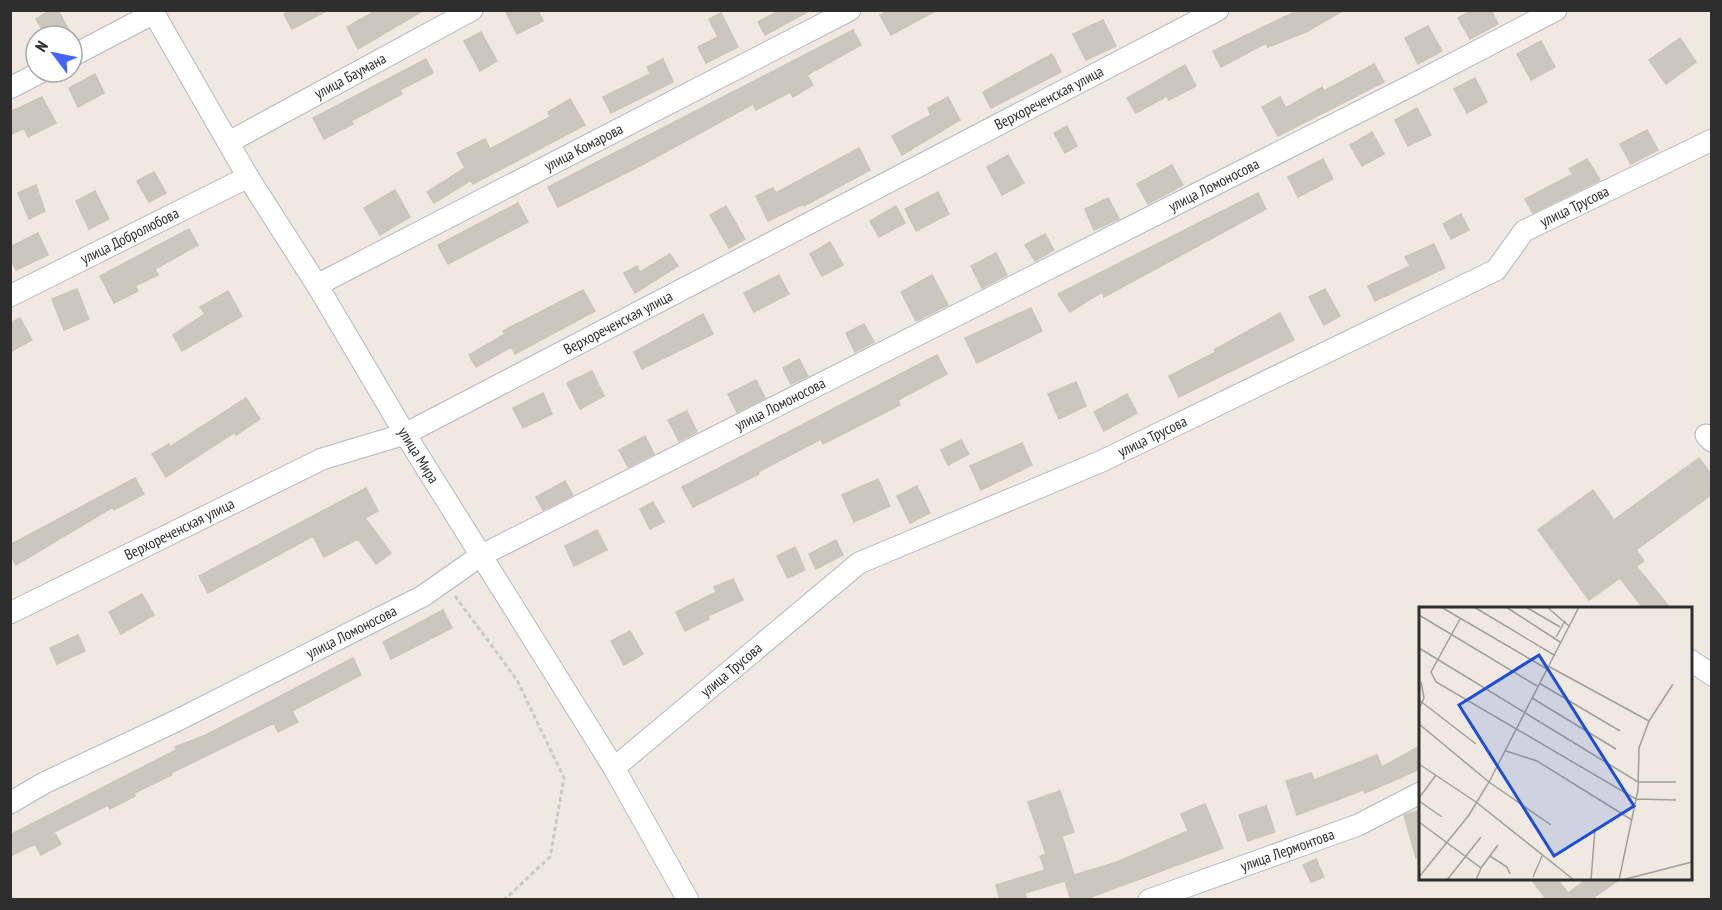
<svg xmlns="http://www.w3.org/2000/svg" width="1722" height="910" font-family="'PT Sans Narrow',sans-serif">
	<style>
		.building { fill: #cbc7bf; stroke: #cbc5ba; stroke-width: 1.5 }
		.lines { fill: none; stroke-linecap: round; stroke-linejoin: round }
		.minor-casing { stroke: #b4b7c1; stroke-width: 23 }
		.path { stroke: #c9c9c9; stroke-width: 3; stroke-dasharray: 4.5 3; stroke-linecap: butt }
		.minor { stroke: #fff; stroke-width: 21 }
		.labels { text-anchor: middle; stroke-width: 4.5; stroke-linejoin: round; paint-order: stroke }
		.street-label { font-size: 15px; fill: #2e2e2e; stroke: #fff }
		.inset-road { fill: none; stroke: #a29e99; stroke-width: 1.5 }
		.view { fill: #1d4ed8; fill-opacity: 0.15; stroke: #1d4ed8; stroke-width: 3 }
		.inset-edge { fill: none; stroke: #2e2e2e; stroke-width: 3 }
	</style>
	<rect width="100%" height="100%" fill="#efe9e1"/>
	<path class="building" d="M 50,10 L 58,10 L 72,36 L 46,36 L 36,19 Z
		M 292,10 L 328,10 L 292,29 L 284,14 Z
		M 377,10 L 424,10 L 358,49 L 347,27 Z
		M 505,10 L 538,10 L 543,21 L 517,34 Z
		M 780,10 L 811,10 L 765,35 L 758,22 Z
		M 889,10 L 937,10 L 891,35 L 880,15 Z
		M 1299,10 L 1344,10 L 1306,32 L 1268,47 L 1266,43 L 1221,67 L 1213,51 Z
		M 1472,10 L 1491,10 L 1498,24 L 1470,39 L 1458,18 Z
		M 721,13 L 738,47 L 706,63 L 698,47 L 718,37 L 709,19 Z
		M 1103,20 L 1116,46 L 1086,60 L 1073,34 Z
		M 1428,26 L 1442,51 L 1418,64 L 1405,38 Z
		M 853,30 L 861,45 L 807,75 L 813,85 L 793,97 L 790,92 L 756,110 L 753,104 L 636,168 L 558,207 L 548,187 Z
		M 481,32 L 497,61 L 480,71 L 464,41 Z
		M 1680,38 L 1696,62 L 1666,84 L 1649,60 Z
		M 1541,41 L 1555,67 L 1531,80 L 1517,54 Z
		M 1052,54 L 1061,72 L 991,108 L 983,92 Z
		M 426,59 L 433,73 L 400,90 L 402,94 L 351,121 L 353,124 L 324,139 L 313,118 Z
		M 663,59 L 673,82 L 611,113 L 603,97 L 650,74 L 647,67 Z
		M 1374,64 L 1384,82 L 1278,136 L 1262,107 L 1280,97 L 1286,108 L 1322,87 L 1324,91 Z
		M 1185,65 L 1196,86 L 1169,100 L 1167,96 L 1136,113 L 1127,98 Z
		M 95,74 L 104,93 L 78,107 L 69,88 Z
		M 1475,78 L 1487,102 L 1467,113 L 1454,89 Z
		M 42,97 L 56,123 L 28,137 L 24,128 L 10,135 L 10,112 Z
		M 948,97 L 960,120 L 902,155 L 892,136 L 931,115 L 928,108 Z
		M 570,99 L 585,125 L 473,184 L 471,180 L 434,203 L 427,192 L 465,168 L 457,153 L 485,139 L 490,149 L 550,117 L 548,112 Z
		M 1417,108 L 1431,135 L 1408,146 L 1395,120 Z
		M 1067,126 L 1077,146 L 1065,153 L 1054,133 Z
		M 1647,130 L 1658,150 L 1631,164 L 1620,144 Z
		M 1372,132 L 1384,154 L 1362,166 L 1350,145 Z
		M 859,148 L 870,170 L 804,206 L 803,204 L 768,221 L 756,196 L 773,188 L 776,193 Z
		M 1008,155 L 1024,183 L 1002,195 L 987,167 Z
		M 1323,159 L 1333,179 L 1298,197 L 1288,177 Z
		M 1587,159 L 1600,180 L 1533,213 L 1525,199 L 1573,174 L 1569,169 Z
		M 1172,165 L 1183,185 L 1148,204 L 1137,184 Z
		M 154,172 L 166,193 L 149,202 L 137,181 Z
		M 36,185 L 45,211 L 29,219 L 18,193 Z
		M 395,190 L 410,217 L 380,235 L 364,208 Z
		M 95,191 L 109,219 L 89,229 L 76,201 Z
		M 938,192 L 949,214 L 916,231 L 905,209 Z
		M 1258,193 L 1266,209 L 1104,297 L 1102,292 L 1070,312 L 1058,294 Z
		M 1108,198 L 1119,219 L 1094,230 L 1085,209 Z
		M 518,203 L 528,222 L 448,264 L 438,245 Z
		M 726,206 L 745,239 L 729,248 L 710,215 Z
		M 896,206 L 905,223 L 879,237 L 870,221 Z
		M 1461,214 L 1469,230 L 1451,239 L 1443,224 Z
		M 189,229 L 198,245 L 155,269 L 158,275 L 135,286 L 138,291 L 114,303 L 100,276 Z
		M 38,233 L 48,255 L 16,270 L 10,258 L 10,247 Z
		M 1045,234 L 1054,250 L 1035,261 L 1025,245 Z
		M 830,242 L 843,265 L 822,276 L 810,254 Z
		M 1434,244 L 1445,268 L 1375,301 L 1368,286 L 1410,266 L 1405,257 Z
		M 996,253 L 1007,275 L 982,288 L 971,266 Z
		M 670,254 L 678,266 L 635,293 L 624,273 L 637,266 L 640,272 Z
		M 779,275 L 789,294 L 754,312 L 744,293 Z
		M 932,275 L 948,305 L 916,321 L 901,292 Z
		M 77,289 L 89,319 L 64,330 L 52,299 Z
		M 1325,289 L 1340,316 L 1324,325 L 1309,297 Z
		M 583,290 L 595,311 L 515,354 L 511,347 L 476,367 L 469,355 L 505,334 L 503,331 Z
		M 228,291 L 242,316 L 182,351 L 173,335 L 205,314 L 200,307 Z
		M 1031,308 L 1042,331 L 977,363 L 965,338 Z
		M 1280,313 L 1294,340 L 1179,397 L 1169,376 L 1216,352 L 1214,350 Z
		M 703,314 L 713,334 L 642,369 L 634,352 Z
		M 20,318 L 32,340 L 10,352 L 10,323 Z
		M 864,324 L 874,342 L 855,352 L 846,333 Z
		M 937,355 L 947,374 L 898,400 L 900,405 L 823,444 L 821,439 L 758,472 L 759,474 L 693,507 L 682,487 Z
		M 799,359 L 808,376 L 791,384 L 783,368 Z
		M 592,371 L 604,396 L 580,409 L 567,383 Z
		M 756,380 L 765,398 L 737,412 L 728,394 Z
		M 1076,382 L 1086,406 L 1059,419 L 1048,394 Z
		M 543,393 L 552,414 L 523,428 L 513,408 Z
		M 1127,394 L 1137,413 L 1104,431 L 1094,412 Z
		M 246,398 L 260,419 L 236,435 L 235,432 L 166,477 L 152,454 L 169,444 L 170,447 Z
		M 687,411 L 697,432 L 679,441 L 668,420 Z
		M 645,436 L 654,454 L 628,467 L 619,450 Z
		M 961,440 L 969,454 L 948,465 L 941,450 Z
		M 1022,443 L 1032,465 L 981,490 L 970,466 Z
		M 1699,458 L 1712,475 L 1712,494 L 1636,550 L 1644,561 L 1636,566 L 1671,609 L 1644,609 L 1620,578 L 1589,600 L 1538,530 L 1593,490 L 1614,520 Z
		M 135,478 L 144,494 L 114,510 L 113,507 L 16,565 L 10,554 L 10,545 Z
		M 878,479 L 890,506 L 854,522 L 842,495 Z
		M 565,481 L 573,495 L 543,510 L 536,497 Z
		M 917,486 L 930,513 L 910,523 L 897,496 Z
		M 366,488 L 378,511 L 365,518 L 391,553 L 376,564 L 358,539 L 324,557 L 313,536 L 208,593 L 199,576 Z
		M 653,502 L 664,522 L 650,529 L 640,509 Z
		M 597,530 L 607,550 L 574,566 L 565,546 Z
		M 836,540 L 843,555 L 816,569 L 809,554 Z
		M 795,547 L 805,570 L 788,578 L 777,556 Z
		M 733,579 L 743,600 L 708,616 L 709,619 L 685,631 L 676,612 L 716,592 L 714,587 Z
		M 142,594 L 154,615 L 121,634 L 109,612 Z
		M 443,610 L 452,628 L 391,659 L 383,642 Z
		M 630,631 L 643,654 L 624,665 L 611,641 Z
		M 78,635 L 85,651 L 57,664 L 50,648 Z
		M 353,658 L 361,675 L 292,711 L 298,722 L 278,732 L 274,723 L 171,773 L 172,775 L 134,793 L 135,796 L 110,809 L 108,805 L 54,832 L 61,844 L 41,855 L 35,844 L 10,856 L 10,835 L 176,750 L 175,747 L 206,735 Z
		M 1420,746 L 1420,769 L 1365,793 L 1363,790 L 1297,815 L 1286,781 L 1311,773 L 1314,780 L 1377,755 L 1382,767 Z
		M 1060,791 L 1074,832 L 1062,836 L 1074,875 L 1117,862 L 1188,831 L 1181,814 L 1205,804 L 1223,848 L 1083,900 L 1071,900 L 1065,881 L 1025,893 L 1027,900 L 1000,900 L 996,885 L 1045,870 L 1040,856 L 1046,854 L 1028,802 Z
		M 1266,806 L 1275,832 L 1248,841 L 1239,815 Z
		M 1420,810 L 1420,857 L 1416,858 L 1404,815 Z
		M 1316,859 L 1324,877 L 1311,882 L 1303,865 Z
		M 1531,879 L 1557,879 L 1568,893 L 1588,879 L 1620,879 L 1590,900 L 1547,900 Z"/>
	<g class="lines">
		<defs>
			<g id="minor">
				<path id="s1" d="M 152,10 L 248,177 L 317,285 L 405,434 L 614,768 L 688,900"/>
				<path d="M 72,56 L 154,13"/>
				<path d="M 10,88 L 41,72"/>
				<path id="s2" d="M 229,142 L 472,10"/>
				<path id="s3" d="M 317,285 L 850,10"/>
				<path id="s4" d="M 10,296 L 248,177"/>
				<path d="M 1706,435 L 1712,441"/>
				<path id="s5" d="M 10,613 L 322,459 L 405,434 L 1218,10"/>
				<path d="M 1690,660 L 1712,675"/>
				<path id="s6" d="M 614,768 L 859,563 L 1102,461 L 1496,270 L 1524,231 L 1712,140"/>
				<path id="s7" d="M 10,803 L 44,783 L 178,720 L 423,596 L 480,556 L 1412,85 L 1556,10"/>
				<path id="s8" d="M 1149,900 L 1358,825 L 1420,793"/>
			</g>
		</defs>
		<use href="#minor" class="minor-casing"/>
		<path class="path" d="M 455,596 L 517,680 L 564,778 L 550,857 L 504,900"/>
		<use href="#minor" class="minor"/>
	</g>
	<g class="labels">
		<g class="street-label">
			<text dy="5" stroke="none"><textPath href="#s2" startOffset="138">улица Баумана</textPath></text>
			<text dy="5" stroke="none"><textPath href="#s5" startOffset="1161">Верхореченская улица</textPath></text>
			<text dy="5" stroke="none"><textPath href="#s3" startOffset="300">улица Комарова</textPath></text>
			<text dy="5" stroke="none"><textPath href="#s7" startOffset="1354">улица Ломоносова</textPath></text>
			<text dy="5" stroke="none"><textPath href="#s6" startOffset="1125">улица Трусова</textPath></text>
			<text dy="5" stroke="none"><textPath href="#s4" startOffset="134">улица Добролюбова</textPath></text>
			<text dy="5" stroke="none"><textPath href="#s5" startOffset="675">Верхореченская улица</textPath></text>
			<text dy="5" stroke="none"><textPath href="#s7" startOffset="868">улица Ломоносова</textPath></text>
			<text dy="5" stroke="none"><textPath href="#s6" startOffset="639">улица Трусова</textPath></text>
			<text dy="5" stroke="none"><textPath href="#s1" startOffset="519">улица Мира</textPath></text>
			<text dy="5" stroke="none"><textPath href="#s5" startOffset="189">Верхореченская улица</textPath></text>
			<text dy="5" stroke="none"><textPath href="#s7" startOffset="382">улица Ломоносова</textPath></text>
			<text dy="5" stroke="none"><textPath href="#s6" startOffset="153">улица Трусова</textPath></text>
			<text dy="5" stroke="none"><textPath href="#s8" startOffset="147">улица Лермонтова</textPath></text>
		</g>
	</g>
	<g transform="translate(1419 607)">
		<rect width="273" height="273" fill="#efe9e1"/>
		<path class="inset-road" d="M 22,0 L 128,62M 55,0 L 135,48M 87,0 L 141,35M 107,0 L 141,20M 128,0 L 150,19M 0,8 L 118,79M 41,12 L 12,65 L 17,75 L 217,192 L 257,193M 137,30 L 146,14M 0,41 L 219,175 L 257,175M 129,59 L 230,114M 120,76 L 201,124M 113,91 L 197,142M 0,93 L 57,137M 0,102 L 5,91 L 2,75M 0,117 L 70,175 L 132,218M 87,144 L 118,154 L 213,213M 0,157 L 57,195 L 155,273M 0,191 L 17,168M 0,194 L 23,210M 0,215 L 62,261 L 57,273M 71,249 L 88,260 L 91,267M 62,261 L 79,238M 0,270 L 50,208 L 70,175 L 160,0M 114,270 L 123,249M 28,273 L 62,230M 172,273 L 176,222M 200,273 L 219,183 L 220,141 L 230,114 L 254,77M 203,273 L 273,255"/>
		<path class="view" d="M 120,48 L 215,199 L 135,249 L 40,98 Z"/>
		<rect width="273" height="273" class="inset-edge"/>
	</g>
	<rect width="1722" height="910" fill="none" stroke="#2e2e2e" stroke-width="24"/>
	<g transform="translate(54 54) rotate(302)"><circle r="28" fill="#ffffff" stroke="#ababab" stroke-width="1.5"/>
	<path d="M0-4.5L10 22L0 15L-10 22Z" fill="#4264fb"/>
	<text y="-9" font-size="16" font-weight="bold" text-anchor="middle" fill="#2e2e2e">N</text>
	</g>
</svg>
